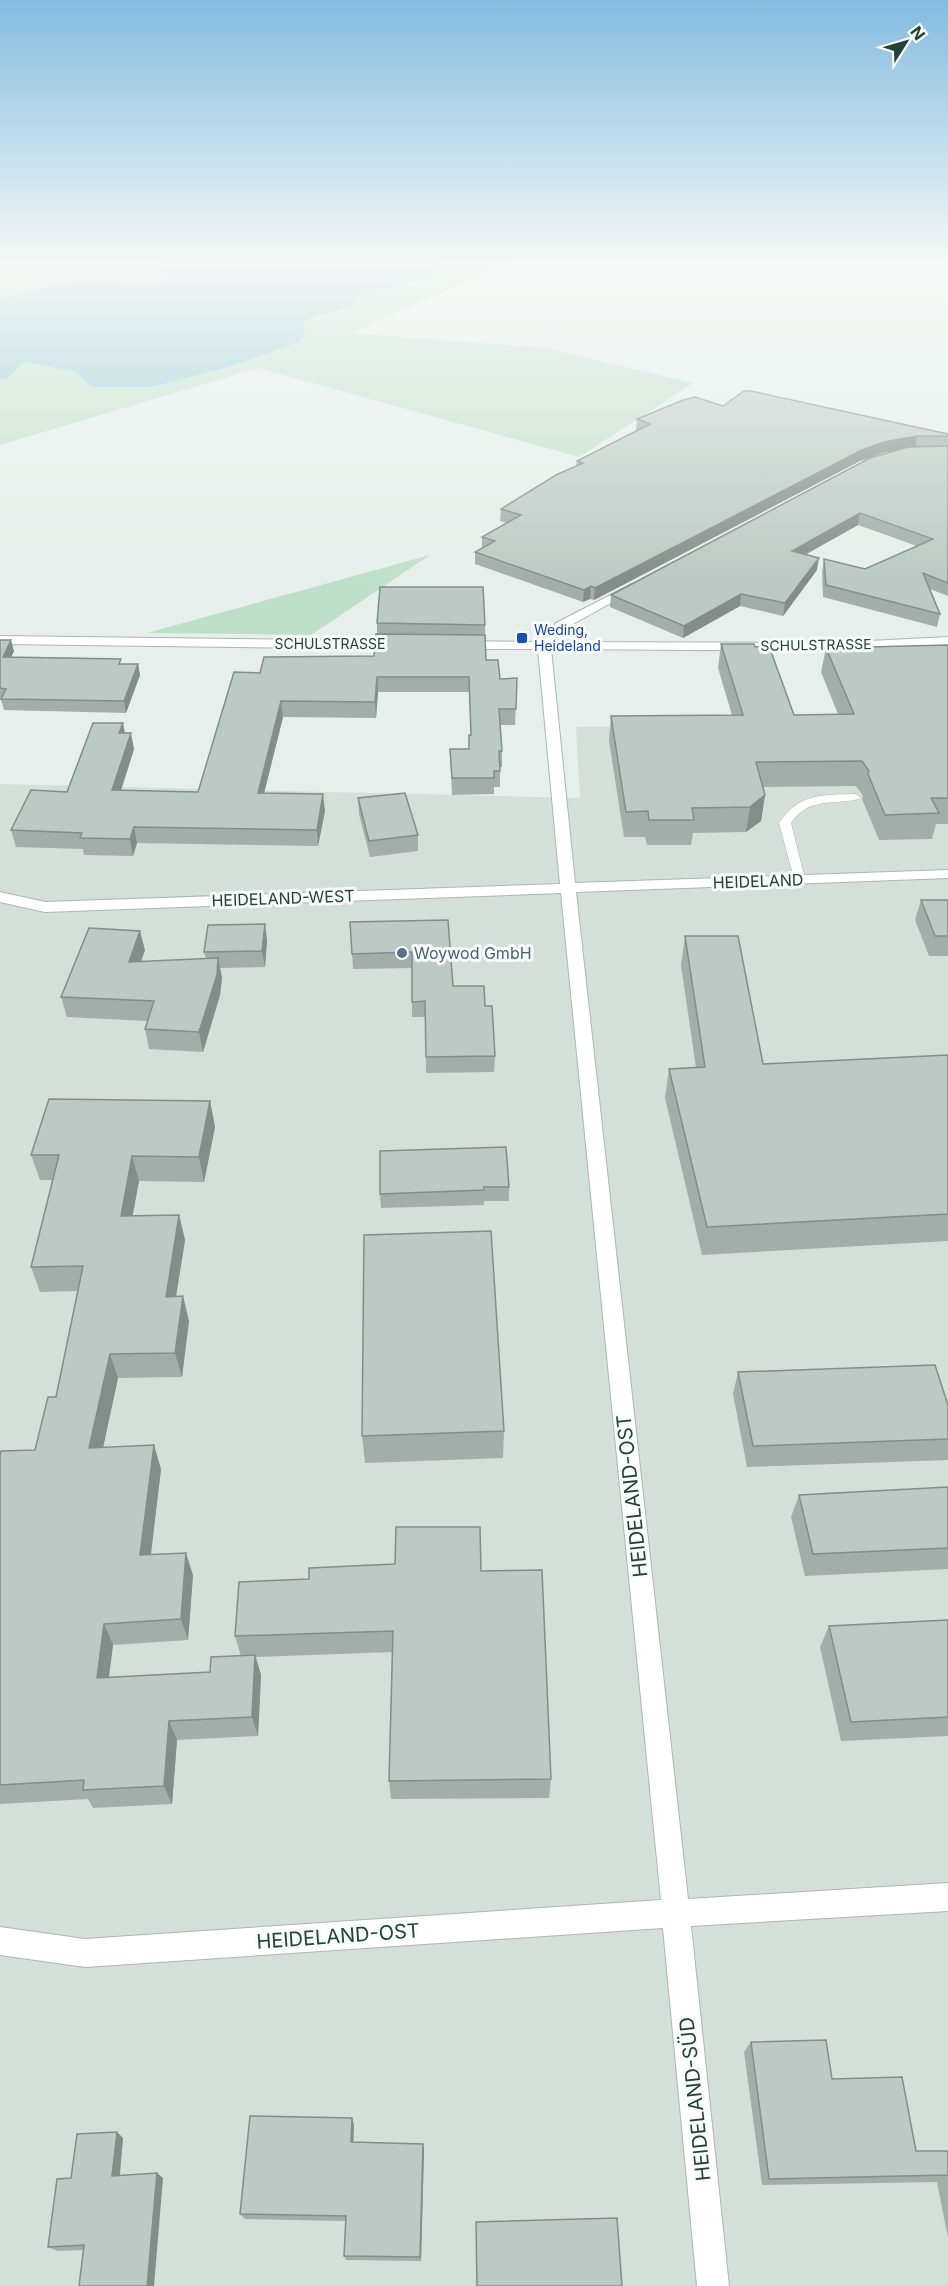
<svg xmlns="http://www.w3.org/2000/svg" width="948" height="2286" font-family="Inter,sans-serif">
	<style>
		.built { fill: #d4dfda }
		.green { fill: #bfe0c8 }
		.water { fill: #8ec9d4 }
		.lines { fill: none; stroke-linecap: round; stroke-linejoin: round }
		.lane-casing { stroke: #a8b8b2; stroke-width: 1 }
		.street-casing { stroke: #a8b8b2; stroke-width: 2 }
		.lane { fill: #fff; fill-rule: evenodd }
		.street { fill: #fff; fill-rule: evenodd }
		.wall { fill: #a1aea9 }
		.shaded-wall { fill: #838d89 }
		.building { fill: #bbcac4; stroke: #838d89; stroke-width: 1.5 }
		.transit-dot { fill: #1a4fb4; stroke: #f7fbf9; stroke-width: 2 }
		.service-dot { fill: #5c6f8a; stroke: #f7fbf9; stroke-width: 2 }
		.labels { text-anchor: middle; stroke-width: 6; stroke-linejoin: round; paint-order: stroke }
		.far-transit-label { font-size: 14px; fill: #164399; stroke: #f7fbf9; text-anchor: start }
		.far-street-label { font-size: 14px; fill: #24423a; stroke: #f7fbf9 }
		.street-label { font-size: 16px; fill: #24423a; stroke: #f7fbf9 }
		.service-label { font-size: 16px; fill: #4e5e75; stroke: #f7fbf9; text-anchor: start }
		.near-street-label { font-size: 20px; fill: #24423a; stroke: #f7fbf9 }
	</style>
	<rect width="100%" height="100%" fill="#e6efeb"/>
	<path class="built" d="M 948,722 L 948,2286 L 0,2286 L 0,784 L 580,798 L 576,727 Z"/>
	<path class="green" d="M 0,261 L 166,261 L 161,262 L 168,275 L 160,279 L 159,283 L 157,284 L 112,281 L 57,282 L 41,290 L 0,299 Z
		M 435,261 L 512,261 L 350,333 L 546,348 L 693,383 L 579,457 L 258,368 L 0,445 L 0,380 L 7,379 L 24,362 L 76,372 L 91,387 L 151,387 L 229,367 L 302,328 L 308,318 L 350,307 L 358,296 L 437,275 Z
		M 430,555 L 311,635 L 147,633 Z"/>
	<path class="water" d="M 166,261 L 435,261 L 437,275 L 358,296 L 350,307 L 308,318 L 302,328 L 306,334 L 299,342 L 229,367 L 151,387 L 91,387 L 76,372 L 24,362 L 7,379 L 0,380 L 0,299 L 41,290 L 57,282 L 112,281 L 157,284 L 160,279 L 168,275 L 157,267 L 161,262 Z"/>
	<g class="lines">
		<defs>
			<path id="lane" d="M 855,794 L 861,797 L 859,799 C 833,805 808,797 791,823 L 805,879 L 799,883 L 795,882 L 779,823 C 799,793 822,795 855,794 Z"/>
			<path id="street" d="M 632,584 L 636,585 L 636,589 L 564,629 L 552,642 L 830,643 L 948,637 L 948,645 L 830,651 L 551,649 L 575,883 L 948,870 L 948,878 L 576,892 L 688,1899 L 948,1883 L 948,1911 L 691,1926 L 729,2286 L 697,2286 L 663,1928 L 85,1967 L 0,1955 L 0,1927 L 85,1939 L 661,1900 L 561,893 L 45,912 L 0,902 L 0,892 L 45,902 L 560,884 L 538,649 L 461,649 L 455,645 L 461,641 L 539,642 L 556,623 Z
				M 0,636 L 397,641 L 403,645 L 397,649 L 0,644 Z"/>
		</defs>
		<use href="#lane" class="lane-casing"/>
		<use href="#street" class="street-casing"/>
		<use href="#lane" class="lane"/>
		<use href="#street" class="street"/>
	</g>
	<path class="wall" d="M 723,406 L 948,434 L 948,596 L 930,589 L 940,614 L 937,627 L 823,597 L 822,571 L 824,559 L 865,569 L 917,546 L 858,525 L 805,555 L 817,570 L 783,616 L 740,606 L 683,638 L 610,607 L 611,595 L 897,450 L 882,453 L 860,461 L 594,600 L 590,599 L 583,602 L 475,564 L 475,552 L 482,549 L 482,537 L 507,523 L 500,521 L 501,509 L 576,466 L 577,461 L 636,431 L 637,419 Z
		M 377,623 L 485,625 L 486,660 L 500,679 L 517,678 L 515,725 L 500,725 L 502,751 L 502,767 L 500,767 L 500,787 L 494,787 L 494,794 L 452,795 L 450,749 L 469,749 L 471,735 L 469,692 L 378,692 L 376,718 L 283,717 L 264,793 L 325,811 L 318,846 L 137,843 L 133,856 L 84,855 L 83,849 L 16,847 L 11,830 L 67,792 L 125,733 L 134,749 L 121,790 L 198,792 L 260,673 L 374,656 L 377,634 Z
		M 0,640 L 14,651 L 11,657 L 122,664 L 138,664 L 140,675 L 126,713 L 4,710 L 1,700 L 0,700 Z
		M 721,644 L 755,647 L 794,715 L 838,714 L 821,672 L 826,648 L 948,645 L 948,824 L 936,824 L 932,839 L 879,840 L 862,799 L 863,796 L 856,786 L 763,787 L 765,795 L 761,821 L 746,832 L 693,833 L 691,845 L 647,845 L 645,837 L 624,837 L 609,741 L 611,716 L 732,715 L 718,668 Z
		M 358,798 L 418,835 L 418,851 L 370,857 L 359,814 Z
		M 921,900 L 948,900 L 948,956 L 929,956 L 915,920 Z
		M 448,920 L 453,986 L 485,1006 L 495,1056 L 494,1072 L 426,1073 L 426,1017 L 412,1017 L 412,968 L 353,969 L 352,954 Z
		M 685,936 L 763,1064 L 948,1055 L 948,1241 L 702,1255 L 665,1098 L 669,1069 L 696,1068 L 681,965 Z
		M 267,940 L 265,967 L 220,968 L 222,978 L 220,995 L 203,1052 L 149,1049 L 145,1029 L 148,1021 L 67,1017 L 61,997 L 145,950 L 141,962 L 206,959 L 204,952 Z
		M 210,1101 L 215,1127 L 204,1182 L 139,1181 L 132,1216 L 179,1215 L 185,1240 L 176,1297 L 189,1321 L 182,1377 L 118,1378 L 103,1447 L 161,1469 L 151,1555 L 193,1575 L 188,1640 L 113,1645 L 109,1677 L 210,1672 L 241,1656 L 235,1636 L 309,1579 L 481,1571 L 551,1779 L 549,1798 L 391,1799 L 389,1781 L 392,1652 L 256,1657 L 261,1675 L 258,1736 L 177,1740 L 172,1804 L 93,1808 L 88,1799 L 0,1804 L 0,1456 L 35,1450 L 56,1397 L 78,1291 L 40,1292 L 31,1267 L 53,1180 L 40,1180 L 31,1155 Z
		M 380,1151 L 509,1187 L 509,1201 L 484,1201 L 484,1205 L 381,1208 L 380,1194 Z
		M 738,1372 L 948,1405 L 948,1460 L 747,1467 L 733,1394 Z
		M 504,1431 L 503,1458 L 365,1463 L 362,1436 Z
		M 948,1487 L 948,1569 L 805,1576 L 791,1517 L 799,1495 Z
		M 948,1620 L 948,1736 L 841,1741 L 820,1647 L 829,1626 Z
		M 751,2042 L 832,2079 L 916,2151 L 948,2151 L 948,2238 L 937,2182 L 762,2185 L 744,2052 Z
		M 352,2118 L 354,2125 L 353,2142 L 423,2144 L 424,2150 L 421,2261 L 346,2260 L 344,2256 L 346,2221 L 245,2219 L 240,2214 Z
		M 117,2132 L 123,2138 L 120,2175 L 157,2173 L 163,2178 L 83,2250 L 57,2251 L 48,2247 L 71,2178 Z"/>
	<path class="shaded-wall" d="M 917,436 L 915,447 L 882,453 L 860,461 L 594,600 L 595,588 L 862,450 L 884,442 Z
		M 860,513 L 858,525 L 790,563 L 792,551 Z
		M 819,558 L 817,570 L 783,616 L 785,603 Z
		M 591,586 L 590,599 L 583,602 L 584,590 Z
		M 741,594 L 740,606 L 683,638 L 684,626 Z
		M 11,640 L 14,651 L 6,668 L 3,657 Z
		M 138,664 L 140,675 L 126,713 L 124,701 Z
		M 377,677 L 378,692 L 376,718 L 375,702 Z
		M 281,701 L 283,717 L 260,810 L 258,793 Z
		M 123,723 L 126,739 L 119,733 Z
		M 131,733 L 134,749 L 116,806 L 112,790 Z
		M 323,794 L 325,811 L 318,846 L 317,830 Z
		M 765,795 L 761,821 L 746,832 L 750,807 Z
		M 134,827 L 137,843 L 133,856 L 130,839 Z
		M 265,924 L 267,940 L 265,967 L 262,951 Z
		M 140,931 L 145,950 L 133,982 L 129,962 Z
		M 218,958 L 222,978 L 220,995 L 203,1052 L 199,1032 Z
		M 210,1101 L 215,1127 L 204,1182 L 199,1157 Z
		M 132,1156 L 139,1181 L 128,1241 L 121,1216 Z
		M 179,1215 L 185,1240 L 172,1321 L 166,1297 Z
		M 183,1296 L 189,1321 L 182,1377 L 175,1353 Z
		M 110,1354 L 118,1378 L 98,1471 L 89,1448 Z
		M 154,1445 L 161,1469 L 148,1577 L 140,1555 Z
		M 186,1553 L 193,1575 L 188,1640 L 181,1619 Z
		M 104,1624 L 113,1645 L 106,1698 L 97,1678 Z
		M 255,1655 L 261,1675 L 258,1736 L 252,1717 Z
		M 169,1721 L 177,1740 L 172,1804 L 164,1786 Z
		M 352,2118 L 354,2125 L 353,2148 L 351,2142 Z
		M 117,2132 L 123,2138 L 119,2181 L 112,2176 Z
		M 423,2144 L 424,2150 L 421,2261 L 420,2257 Z
		M 157,2173 L 163,2178 L 154,2286 L 147,2286 Z"/>
	<path class="building" d="M 744,391 L 751,391 L 948,434 L 948,436 L 917,436 L 884,442 L 862,450 L 595,588 L 591,586 L 584,590 L 475,552 L 495,541 L 482,537 L 521,515 L 501,509 L 556,475 L 583,463 L 577,461 L 650,424 L 637,419 L 683,400 L 695,397 L 723,406 Z
		M 948,446 L 948,583 L 923,573 L 940,614 L 826,585 L 824,559 L 865,569 L 933,539 L 860,513 L 792,551 L 819,558 L 785,603 L 741,594 L 684,626 L 611,595 L 870,458 L 908,447 Z
		M 380,587 L 483,587 L 485,625 L 377,623 Z
		M 376,634 L 485,635 L 486,660 L 498,660 L 500,679 L 517,678 L 516,709 L 499,709 L 502,751 L 499,751 L 500,771 L 494,771 L 494,778 L 452,778 L 450,749 L 469,749 L 469,735 L 471,735 L 469,677 L 377,677 L 375,702 L 281,701 L 258,793 L 323,794 L 317,830 L 134,827 L 130,839 L 80,838 L 82,833 L 11,830 L 31,790 L 67,792 L 93,723 L 123,723 L 119,733 L 131,733 L 112,790 L 198,792 L 234,672 L 260,673 L 264,657 L 374,656 Z
		M 0,640 L 11,640 L 3,657 L 121,659 L 119,664 L 138,664 L 124,701 L 1,699 L 6,689 L 0,688 Z
		M 721,644 L 754,644 L 755,647 L 769,646 L 794,715 L 854,714 L 826,648 L 948,645 L 948,798 L 931,798 L 939,813 L 885,815 L 868,774 L 869,771 L 862,761 L 756,762 L 765,795 L 750,807 L 692,808 L 694,820 L 649,820 L 648,811 L 626,812 L 611,716 L 743,715 Z
		M 405,793 L 418,835 L 369,841 L 358,798 Z
		M 921,900 L 948,900 L 948,936 L 935,936 Z
		M 448,920 L 453,986 L 484,986 L 485,1006 L 492,1006 L 495,1056 L 426,1057 L 425,1001 L 412,1002 L 412,952 L 352,954 L 350,922 Z
		M 265,924 L 262,951 L 204,952 L 208,925 Z
		M 89,928 L 140,931 L 129,962 L 218,958 L 217,975 L 199,1032 L 145,1029 L 154,1001 L 61,997 Z
		M 685,936 L 738,936 L 763,1064 L 948,1055 L 948,1214 L 707,1227 L 669,1069 L 705,1067 Z
		M 49,1099 L 210,1101 L 199,1157 L 132,1156 L 121,1216 L 179,1215 L 166,1297 L 183,1296 L 175,1353 L 110,1354 L 89,1448 L 154,1445 L 140,1555 L 186,1553 L 181,1619 L 104,1624 L 97,1678 L 210,1672 L 211,1657 L 255,1655 L 252,1717 L 169,1721 L 164,1786 L 83,1790 L 84,1780 L 0,1785 L 0,1456 L 1,1451 L 35,1450 L 48,1397 L 56,1397 L 83,1266 L 31,1267 L 59,1155 L 31,1155 Z
		M 506,1147 L 509,1187 L 484,1187 L 484,1190 L 380,1194 L 380,1151 Z
		M 491,1231 L 504,1431 L 362,1436 L 364,1235 Z
		M 935,1365 L 948,1405 L 948,1439 L 753,1446 L 738,1372 Z
		M 948,1487 L 948,1548 L 813,1554 L 799,1495 Z
		M 396,1527 L 480,1527 L 481,1571 L 542,1570 L 551,1779 L 389,1781 L 393,1631 L 235,1636 L 239,1582 L 309,1579 L 309,1568 L 395,1564 Z
		M 948,1620 L 948,1717 L 851,1722 L 829,1626 Z
		M 826,2040 L 832,2079 L 902,2077 L 916,2151 L 948,2151 L 948,2176 L 948,2175 L 769,2179 L 751,2042 Z
		M 250,2116 L 352,2118 L 351,2142 L 423,2144 L 420,2257 L 344,2256 L 346,2216 L 240,2214 Z
		M 117,2132 L 112,2176 L 157,2173 L 147,2286 L 79,2286 L 84,2245 L 48,2247 L 57,2179 L 71,2178 L 77,2134 Z
		M 617,2218 L 622,2286 L 477,2286 L 476,2222 Z"/>
	<linearGradient id="sky" x2="0" y2="1"><stop stop-color="#84bce0"/><stop offset="0.45" stop-color="#f4f8f6"/><stop offset="1" stop-color="#f4f8f6" stop-opacity="0"/></linearGradient>
	<rect width="948" height="581" fill="url(#sky)"/>
	<rect class="transit-dot" x="516" y="632" width="12" height="12" rx="3"/>
	<circle class="service-dot" cx="402" cy="953" r="6"/>
	<g class="labels">
		<g class="far-transit-label">
			<text x="534" y="635">Weding,<tspan x="534" dy="16">Heideland</tspan></text>
		</g>
		<g class="far-street-label">
			<text x="330" y="649">SCHULSTRASSE</text>
			<text transform="translate(816 645) rotate(-1)" y="5">SCHULSTRASSE</text>
		</g>
		<g class="street-label">
			<text transform="translate(758 881) rotate(-2)" y="6">HEIDELAND</text>
			<text transform="translate(283 898) rotate(-2)" y="6">HEIDELAND-WEST</text>
		</g>
		<g class="service-label">
			<text x="414" y="959">Woywod GmbH</text>
		</g>
		<g class="near-street-label">
			<text transform="translate(632 1496) rotate(-96)" y="7">HEIDELAND-OST</text>
			<text transform="translate(338 1936) rotate(-4)" y="7">HEIDELAND-OST</text>
			<text transform="translate(695 2099) rotate(-96)" y="7">HEIDELAND-SÜD</text>
		</g>
	</g>
	<g transform="translate(906 42) rotate(53)" stroke="#f7fbf9" stroke-width="4.5" paint-order="stroke">
	<path d="M0-4.5L10 22L0 15L-10 22Z" fill="#24423a"/>
	<text y="-9" font-size="16" font-weight="bold" text-anchor="middle" fill="#24423a">N</text>
	</g>
</svg>
